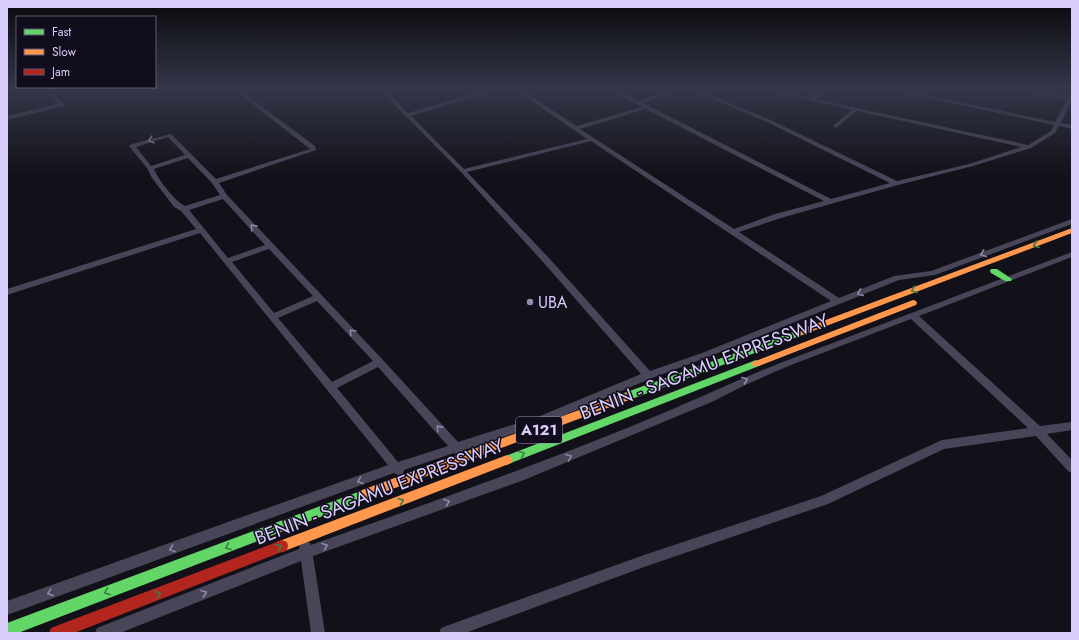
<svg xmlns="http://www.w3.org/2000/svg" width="1079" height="640" font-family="Jost,sans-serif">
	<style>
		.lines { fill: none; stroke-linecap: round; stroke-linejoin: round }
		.street { fill: #484558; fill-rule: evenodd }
		.fast { fill: #63d668; fill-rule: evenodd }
		.slow { fill: #ff974d; fill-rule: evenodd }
		.jam { fill: #b3261e; fill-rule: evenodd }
		.oneway { stroke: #9088aa }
		.oneway2 { stroke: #3e7c46 }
		.poi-dot { fill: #938aac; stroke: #110d1c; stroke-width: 1.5 }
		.labels { text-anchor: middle; stroke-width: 3; stroke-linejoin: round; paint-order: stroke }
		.shield { fill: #110d1c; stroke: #9c93b8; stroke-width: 1 }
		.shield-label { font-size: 15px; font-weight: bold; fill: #d8ccfb }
		.poi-label { font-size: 16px; fill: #d8ccfb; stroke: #110d1c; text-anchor: start }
		.near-street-label { font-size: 19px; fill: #d8ccfb; stroke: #110d1c }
	</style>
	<rect width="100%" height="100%" fill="#121018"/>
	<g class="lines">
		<path class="street" d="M 42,88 L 47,88 L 64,104 L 64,106 L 7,120 L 7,116 L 58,104 Z
			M 232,88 L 237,88 L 315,146 L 316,150 L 219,183 L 227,195 L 383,360 L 458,442 L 540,416 L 641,374 L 543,262 L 461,172 L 378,88 L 383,88 L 408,113 L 493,88 L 499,88 L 499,89 L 411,116 L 464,169 L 587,139 L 513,88 L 518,88 L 577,126 L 642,107 L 607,88 L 612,88 L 639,101 L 678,88 L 684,88 L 684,89 L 643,103 L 831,199 L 890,183 L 769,123 L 687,88 L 693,88 L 773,121 L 897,181 L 969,164 L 1021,147 L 857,111 L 836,128 L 833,126 L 834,125 L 852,110 L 755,88 L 764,88 L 810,98 L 819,88 L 824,88 L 815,99 L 1028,145 L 1051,131 L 1054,125 L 882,88 L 891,88 L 1055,122 L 1067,100 L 1004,88 L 1014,88 L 1068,97 L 1072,93 L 1072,100 L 1061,123 L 1072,125 L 1072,129 L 1059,126 L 1055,133 L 1031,148 L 973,166 L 898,185 L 781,218 L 739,232 L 839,298 L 894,276 L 931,271 L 1072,219 L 1072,224 L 935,275 L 899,280 L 708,357 L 652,378 L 548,422 L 464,450 L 463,454 L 459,456 L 454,453 L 404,470 L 403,474 L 399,476 L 394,473 L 7,615 L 7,601 L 388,465 L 200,233 L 7,295 L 7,289 L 196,229 L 181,211 L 174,207 L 152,178 L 147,168 L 129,146 L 132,144 L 171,134 L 216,179 L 310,149 ZM 646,109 L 824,201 L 775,214 L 734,229 L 580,129 ZM 168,137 L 185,155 L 151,166 L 136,147 ZM 591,141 L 831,301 L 702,353 L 650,371 L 549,258 L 467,172 ZM 188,158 L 212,183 L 220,195 L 185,206 C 174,200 159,181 154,169 ZM 223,199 L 265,245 L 228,258 L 189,210 ZM 269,249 L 313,296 L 274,313 L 232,262 ZM 317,301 L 373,361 L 332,382 L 278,318 ZM 378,367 L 448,446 L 398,462 L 337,388 Z
			M 1072,252 L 1072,257 L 919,316 L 1040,426 L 1072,422 L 1072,430 L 1047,434 L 1072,460 L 1072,473 L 1068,471 L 1036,436 L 944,449 L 828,504 L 644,567 L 465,633 L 439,633 L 441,628 L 446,626 L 644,555 L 821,496 L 942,440 L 1028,428 L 911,319 L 786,367 L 743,386 L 714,401 L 524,480 L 313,556 L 325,633 L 311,633 L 301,561 L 120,633 L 95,633 L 97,628 L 102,626 L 299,549 L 300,543 L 305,541 L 310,543 L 311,545 C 418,507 526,469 632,426 C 682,406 730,383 780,363 Z"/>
		<path class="fast" d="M 991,269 L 997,269 L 1012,279 L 1011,281 L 1005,281 L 991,273 L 990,271 Z
			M 802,329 L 807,332 L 805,334 L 629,400 L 625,401 L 621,400 L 620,397 L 621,394 Z
			M 756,360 L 759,362 L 761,364 L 759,366 L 511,463 L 507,465 L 503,463 L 501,460 L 503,457 Z
			M 366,489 L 370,490 L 372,494 L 370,498 L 18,633 L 7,633 L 7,623 Z"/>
		<path class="slow" d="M 1072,228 L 1072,233 L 805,334 L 802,335 L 797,332 L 799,330 Z
			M 913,300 L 916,301 L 917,303 L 916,305 L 759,366 L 753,366 L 751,364 L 753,362 Z
			M 625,393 L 629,394 L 630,397 L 629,400 L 366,499 L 362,498 L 360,494 L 362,490 Z
			M 507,455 L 511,457 L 513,460 L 511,463 L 282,552 L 277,550 L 276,546 L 277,542 L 282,540 Z"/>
		<path class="jam" d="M 282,540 L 287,542 L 288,546 L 287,550 L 74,633 L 49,633 L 51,628 L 56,626 Z"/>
	</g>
	<defs><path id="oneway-chevron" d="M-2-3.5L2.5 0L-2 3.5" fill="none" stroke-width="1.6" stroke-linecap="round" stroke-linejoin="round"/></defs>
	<g class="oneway">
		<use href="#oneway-chevron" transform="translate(151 140) rotate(163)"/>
		<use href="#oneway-chevron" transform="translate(253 227) rotate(-132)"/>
		<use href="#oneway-chevron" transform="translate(983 254) rotate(160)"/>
		<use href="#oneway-chevron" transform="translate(860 293) rotate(158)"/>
		<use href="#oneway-chevron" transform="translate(352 332) rotate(-134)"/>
		<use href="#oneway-chevron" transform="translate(745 380) rotate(-22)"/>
		<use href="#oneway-chevron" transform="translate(439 428) rotate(-132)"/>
		<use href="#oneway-chevron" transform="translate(569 457) rotate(-22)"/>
		<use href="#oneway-chevron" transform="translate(360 481) rotate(160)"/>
		<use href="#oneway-chevron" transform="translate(447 502) rotate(-20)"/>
		<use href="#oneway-chevron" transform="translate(325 546) rotate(-20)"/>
		<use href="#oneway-chevron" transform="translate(172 549) rotate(160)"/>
		<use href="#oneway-chevron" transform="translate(50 593) rotate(160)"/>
		<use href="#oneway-chevron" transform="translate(204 593) rotate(-22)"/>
	</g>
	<g class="oneway2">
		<use href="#oneway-chevron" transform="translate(1036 245) rotate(159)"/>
		<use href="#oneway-chevron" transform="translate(914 290) rotate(159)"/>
		<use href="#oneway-chevron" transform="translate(522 454) rotate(-21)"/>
		<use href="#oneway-chevron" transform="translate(401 501) rotate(-21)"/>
		<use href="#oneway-chevron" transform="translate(228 547) rotate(159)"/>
		<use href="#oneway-chevron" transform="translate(279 547) rotate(-21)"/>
		<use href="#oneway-chevron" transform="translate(107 592) rotate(159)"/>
		<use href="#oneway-chevron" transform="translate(158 594) rotate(-21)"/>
	</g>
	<linearGradient id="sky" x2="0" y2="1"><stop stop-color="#0a090d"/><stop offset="0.5" stop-color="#333748"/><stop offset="1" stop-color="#333748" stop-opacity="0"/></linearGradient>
	<rect width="1079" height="177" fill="url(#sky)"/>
	<circle class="poi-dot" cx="530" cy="302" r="4"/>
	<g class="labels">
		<rect class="shield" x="516" y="417" width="46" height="26" rx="3"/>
		<g class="shield-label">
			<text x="539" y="435">A121</text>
		</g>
		<g class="poi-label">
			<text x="538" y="308">UBA</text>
		</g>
		<g class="near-street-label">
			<text transform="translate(704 366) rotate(-21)" y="7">BENIN - SAGAMU EXPRESSWAY</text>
			<text transform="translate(379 491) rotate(-21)" y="7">BENIN - SAGAMU EXPRESSWAY</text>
		</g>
	</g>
	<rect width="1079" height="640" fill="none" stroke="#d8ccfb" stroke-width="16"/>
	<rect x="16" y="16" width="140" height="72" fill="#110d1c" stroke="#615975"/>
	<rect x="24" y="29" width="20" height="6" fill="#63d668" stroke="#615975"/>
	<text x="52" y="36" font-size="12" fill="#d8ccfb">Fast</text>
	<rect x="24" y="49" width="20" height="6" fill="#ff974d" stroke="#615975"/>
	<text x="52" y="56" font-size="12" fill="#d8ccfb">Slow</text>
	<rect x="24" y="69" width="20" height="6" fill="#b3261e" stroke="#615975"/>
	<text x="52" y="76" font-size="12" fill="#d8ccfb">Jam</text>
</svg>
